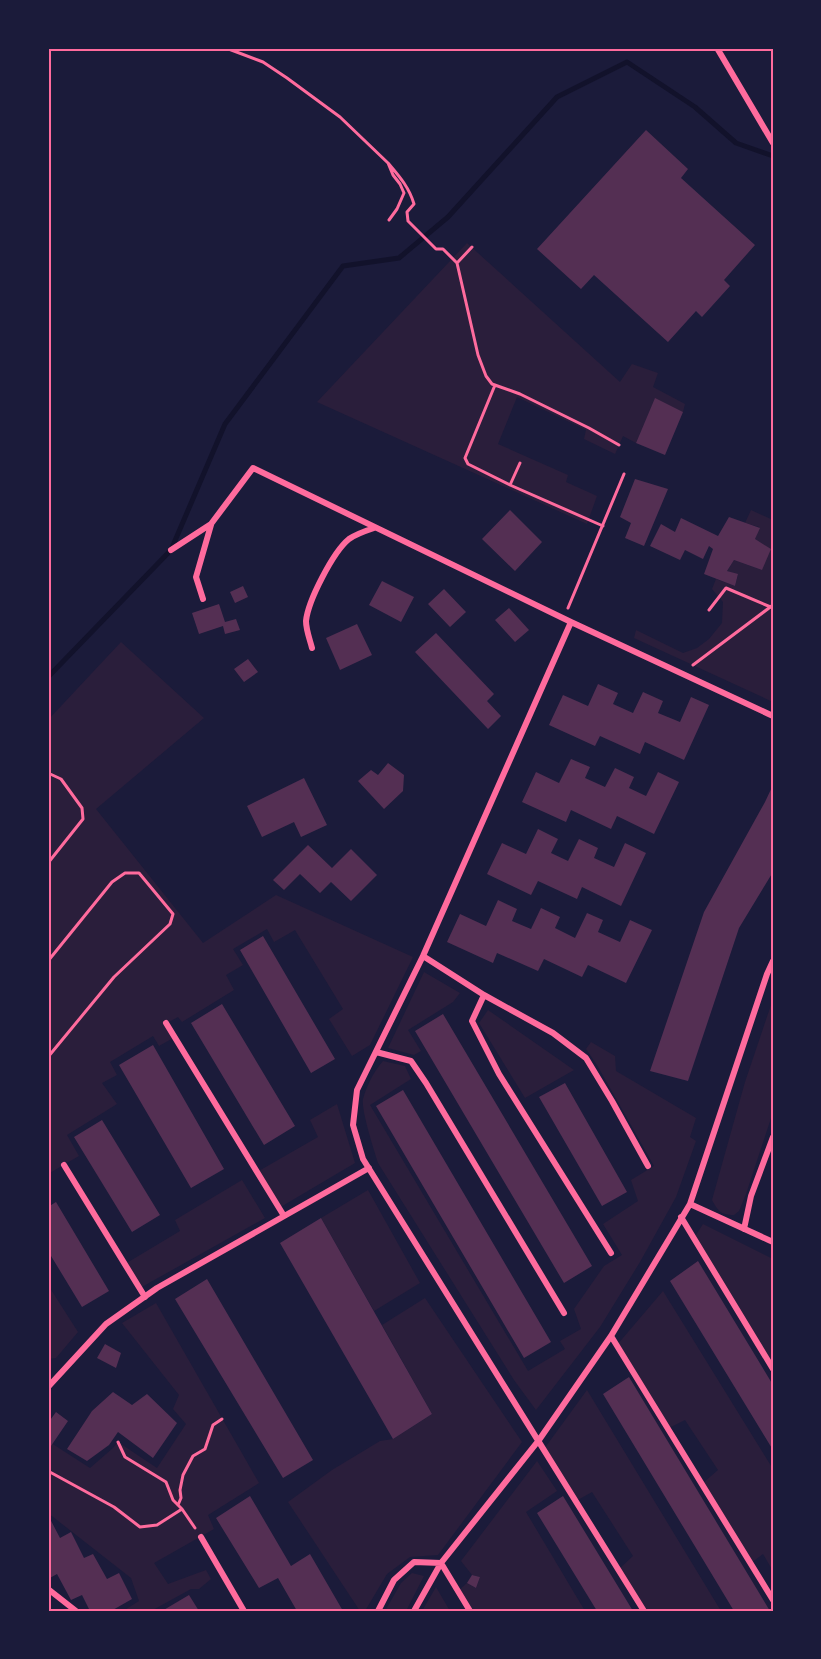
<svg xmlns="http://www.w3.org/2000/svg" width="821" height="1659" font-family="Signika,sans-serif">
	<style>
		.green { fill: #2a1e3b }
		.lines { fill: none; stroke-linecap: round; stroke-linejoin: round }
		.stream { stroke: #12122b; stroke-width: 5 }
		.building { fill: #542f53 }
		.path { stroke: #ff6b9d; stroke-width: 3 }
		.minor { stroke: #ff6b9d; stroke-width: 6 }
		.neatline { fill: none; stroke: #ff6b9d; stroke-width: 2 }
	</style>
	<rect width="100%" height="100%" fill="#1b1b3a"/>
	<path class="green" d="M 467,243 L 620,382 L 632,364 L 658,373 L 653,387 L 685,404 L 683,412 L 655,399 L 636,443 L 623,436 L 615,454 L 584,439 L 586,430 L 517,397 L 498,444 L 568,475 L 566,482 L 597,496 L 587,524 L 317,402 Z
		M 751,510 L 773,520 L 773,702 L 634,638 L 636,630 L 683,653 L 697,648 L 709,639 L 722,623 L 723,602 L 712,589 L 716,579 L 735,586 L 738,575 L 727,571 L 734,560 L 762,570 L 755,539 L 759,527 L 745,523 Z
		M 121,642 L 204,718 L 96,809 L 203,943 L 276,895 L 413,957 L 370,1045 L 352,1056 L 329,1019 L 343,1009 L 295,930 L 274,942 L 267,929 L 233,949 L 243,965 L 226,975 L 234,990 L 182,1022 L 178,1017 L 167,1023 L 175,1037 L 159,1046 L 153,1036 L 110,1062 L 117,1075 L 102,1083 L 117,1104 L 67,1135 L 79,1156 L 48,1174 L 48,720 Z
		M 424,972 L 460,993 L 453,1002 L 408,1030 L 421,1051 L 414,1055 L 388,1048 Z
		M 773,999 L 773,1112 L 746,1194 L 739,1211 L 734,1215 C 721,1215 718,1211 712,1200 L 745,1082 Z
		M 488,1010 L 574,1070 L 525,1098 L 479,1023 Z
		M 591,1042 L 615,1056 L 616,1071 L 696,1118 L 690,1137 L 696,1141 L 676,1197 L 640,1262 L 600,1327 L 536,1410 L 514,1380 L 378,1163 C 374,1150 361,1110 363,1099 C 367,1085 374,1071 383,1061 L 405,1066 L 411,1079 L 370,1105 L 528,1371 L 565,1349 L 560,1341 L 581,1329 L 574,1309 L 604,1266 L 622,1255 L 603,1224 L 638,1201 L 631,1180 L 654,1166 L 597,1065 L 586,1049 Z
		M 337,1104 L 355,1163 L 279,1208 L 257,1172 L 318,1137 L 310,1120 Z
		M 242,1180 L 265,1218 L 140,1288 L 125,1264 L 180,1231 L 175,1220 Z
		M 368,1190 L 420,1283 L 374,1311 L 321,1218 Z
		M 703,1224 L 773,1259 L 773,1369 L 694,1238 Z
		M 48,1285 L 78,1332 L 56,1358 L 48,1359 Z
		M 663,1291 L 773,1469 L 773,1571 L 763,1554 L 751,1563 L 703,1483 L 718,1470 L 685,1420 L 669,1428 L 617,1345 Z
		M 425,1298 L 522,1442 L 438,1555 L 410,1557 L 387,1574 L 365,1611 L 360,1611 L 288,1502 L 332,1470 L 380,1441 L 393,1439 L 432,1414 L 382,1325 Z
		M 156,1303 L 259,1483 L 208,1515 L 214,1529 L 154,1563 L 168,1584 L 206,1570 L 211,1579 L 199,1589 L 191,1589 L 151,1611 L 123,1611 L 139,1601 L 131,1578 L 48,1513 L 48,1441 L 90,1468 L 113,1448 L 118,1442 L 157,1468 L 186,1424 L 173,1409 L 179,1395 L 122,1323 Z
		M 587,1390 L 721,1611 L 644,1611 L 619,1569 L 633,1556 L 592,1492 L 576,1501 L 544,1449 Z
		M 537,1461 L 557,1491 L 526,1512 L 585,1611 L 470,1611 L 458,1591 L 467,1583 L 476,1588 L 480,1577 L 472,1575 L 461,1561 Z
		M 412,1573 L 424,1576 L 406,1611 L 385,1611 L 401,1583 Z
		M 436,1587 L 450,1611 L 422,1611 Z"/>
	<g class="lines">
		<path class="stream" d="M 48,677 L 171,550 L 225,424 L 343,266 L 399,258 L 448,217 L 557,97 L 627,62 L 695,107 L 736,143 L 773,156"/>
	</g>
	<path class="building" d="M 646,130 L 688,169 L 681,178 L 755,245 L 724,280 L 730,286 L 702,317 L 696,311 L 668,342 L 594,275 L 581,289 L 537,249 Z
		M 655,398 L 683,412 L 665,455 L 636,443 Z
		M 635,479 L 668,489 L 644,546 L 625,538 L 631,523 L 620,517 Z
		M 510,510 L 542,542 L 515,571 L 482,539 Z
		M 729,517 L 760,528 L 755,539 L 771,549 L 762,570 L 734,560 L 727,571 L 738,574 L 735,586 L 704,574 L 713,549 L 709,546 L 703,559 L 685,550 L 680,560 L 650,546 L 661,524 L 675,532 L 681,518 L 718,536 Z
		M 382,581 L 414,597 L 401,622 L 369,605 Z
		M 243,586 L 248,597 L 235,603 L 230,592 Z
		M 444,589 L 466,612 L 450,627 L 428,604 Z
		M 219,604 L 225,622 L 236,619 L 240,630 L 225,634 L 223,626 L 199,634 L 192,613 Z
		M 509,608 L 529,630 L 515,642 L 495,620 Z
		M 357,624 L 372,655 L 340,670 L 326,638 Z
		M 436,633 L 494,694 L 487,701 L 501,716 L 488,729 L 415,652 Z
		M 248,659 L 258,672 L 244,682 L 234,669 Z
		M 598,684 L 618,693 L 613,704 L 633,713 L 643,692 L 663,701 L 658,713 L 680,722 L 691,697 L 709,705 L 684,760 L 645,742 L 640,754 L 600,736 L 595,746 L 549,725 L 563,695 L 588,706 Z
		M 571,759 L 590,767 L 585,778 L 605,787 L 615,768 L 634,777 L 629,788 L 646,796 L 658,772 L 679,782 L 654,834 L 617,816 L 611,829 L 571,810 L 566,822 L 522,802 L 536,772 L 559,783 Z
		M 388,763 L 404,775 L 403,791 L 384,809 L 358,781 L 371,770 L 378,775 Z
		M 304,778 L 327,825 L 301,837 L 294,822 L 262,837 L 247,806 Z
		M 773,785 L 773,872 L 739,928 L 688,1081 L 650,1071 L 704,912 L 765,802 Z
		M 538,829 L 558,839 L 551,853 L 568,861 L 579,839 L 598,848 L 594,858 L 614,867 L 625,843 L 646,853 L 621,906 L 582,887 L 577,899 L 538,881 L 531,895 L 487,874 L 502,843 L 526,854 Z
		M 308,845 L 332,868 L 351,849 L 377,875 L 351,901 L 331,882 L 320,893 L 300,874 L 284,890 L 273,880 Z
		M 498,900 L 517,909 L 512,921 L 531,929 L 541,908 L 560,917 L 555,928 L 575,938 L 587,913 L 603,920 L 598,932 L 620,942 L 630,920 L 652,930 L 626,983 L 588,965 L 582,977 L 544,959 L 538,971 L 497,953 L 493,963 L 447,942 L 460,914 L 486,926 Z
		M 263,936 L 335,1059 L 311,1073 L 240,950 Z
		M 222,1004 L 295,1126 L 264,1145 L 191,1023 Z
		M 443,1014 L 592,1266 L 564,1283 L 415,1031 Z
		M 153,1045 L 224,1169 L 191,1188 L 119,1065 Z
		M 565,1083 L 627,1192 L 602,1206 L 539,1097 Z
		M 403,1090 L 551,1342 L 524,1358 L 376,1106 Z
		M 102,1120 L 160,1215 L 132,1232 L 74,1137 Z
		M 56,1202 L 109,1291 L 82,1307 L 48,1251 L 48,1207 Z
		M 321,1218 L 432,1414 L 393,1439 L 280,1243 Z
		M 698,1261 L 773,1385 L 773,1450 L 670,1281 Z
		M 207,1279 L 313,1460 L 283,1478 L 175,1299 Z
		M 105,1344 L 121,1353 L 116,1368 L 97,1358 Z
		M 629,1377 L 770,1611 L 734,1611 L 603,1394 Z
		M 113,1392 L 132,1405 L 147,1394 L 177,1423 L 153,1458 L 118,1432 L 109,1445 L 87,1461 L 67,1449 L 92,1411 Z
		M 56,1412 L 68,1421 L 51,1446 L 48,1444 L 48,1423 Z
		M 250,1496 L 291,1566 L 310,1554 L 343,1611 L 297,1611 L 278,1578 L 259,1588 L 216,1518 Z
		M 563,1496 L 633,1611 L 597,1611 L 537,1513 Z
		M 48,1515 L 60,1538 L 71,1532 L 84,1558 L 93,1554 L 107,1579 L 119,1573 L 132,1599 L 111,1611 L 90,1611 L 82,1595 L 71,1600 L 57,1574 L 48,1579 Z
		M 472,1575 L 480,1577 L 476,1588 L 467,1583 Z
		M 189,1595 L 199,1611 L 162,1611 Z"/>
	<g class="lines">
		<path class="path" d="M 226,48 L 263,62 L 287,78 L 340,117 L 388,163 L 393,175 L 400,184 L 404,193 L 397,209 L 389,220
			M 388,163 C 399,176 409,187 414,204 L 407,212 L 408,221 L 436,249 L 443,249 L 457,263 L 478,355 L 486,376 L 492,384 L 520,394 L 589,428 L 619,445
			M 457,263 L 472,247
			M 495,385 L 465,458 L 468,464 L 510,485 L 603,526
			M 510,485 L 520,463
			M 568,608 L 624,474
			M 709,610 L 726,588 L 773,608
			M 693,665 L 773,605
			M 48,773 L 61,779 L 82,808 L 83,819 L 48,863
			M 48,961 L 112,882 L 125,873 L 139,873 L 173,914 L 170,924 L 114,977 L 48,1057
			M 118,1442 L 125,1457 L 166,1482 L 173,1500 L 182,1509
			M 48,1471 L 114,1507 L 140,1527 L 157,1525 L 182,1509 L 195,1528
			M 178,1505 L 181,1498 L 180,1490 L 183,1475 L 193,1456 L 205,1449 L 213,1425 L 222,1419"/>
		<path class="minor" d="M 717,48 L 773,143
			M 171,550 L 211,524 L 253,468 L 571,622
			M 203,599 L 196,577 L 211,525
			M 312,648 C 310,640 306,630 306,621 C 308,601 333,552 349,539 C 356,534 365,531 374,528
			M 423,956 L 484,995 L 553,1033 L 586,1058 L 612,1101 L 648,1166
			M 484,995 L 472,1021 L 499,1074 L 611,1253
			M 166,1023 L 284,1216
			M 376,1052 L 411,1061 L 426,1083 L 564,1313
			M 64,1165 L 145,1297
			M 690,1204 L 773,1242
			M 681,1217 L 773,1369
			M 744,1229 L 751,1196 L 773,1137
			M 611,1336 L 773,1600
			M 48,1387 L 106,1324 L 157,1288 L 369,1168
			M 201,1537 L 244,1611
			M 441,1563 L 470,1611
			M 48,1589 L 76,1611
			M 378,1611 L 394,1580 L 414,1562 L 441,1563
			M 414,1611 L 441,1563 L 539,1440 L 611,1336 L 690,1204 L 767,974 L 773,961
			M 644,1611 L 363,1159 L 353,1125 L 357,1090 L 423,956 L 571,622 L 773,716"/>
	</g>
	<rect width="821" height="1659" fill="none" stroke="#1b1b3a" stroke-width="99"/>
	<rect x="50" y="50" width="722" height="1560" class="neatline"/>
</svg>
